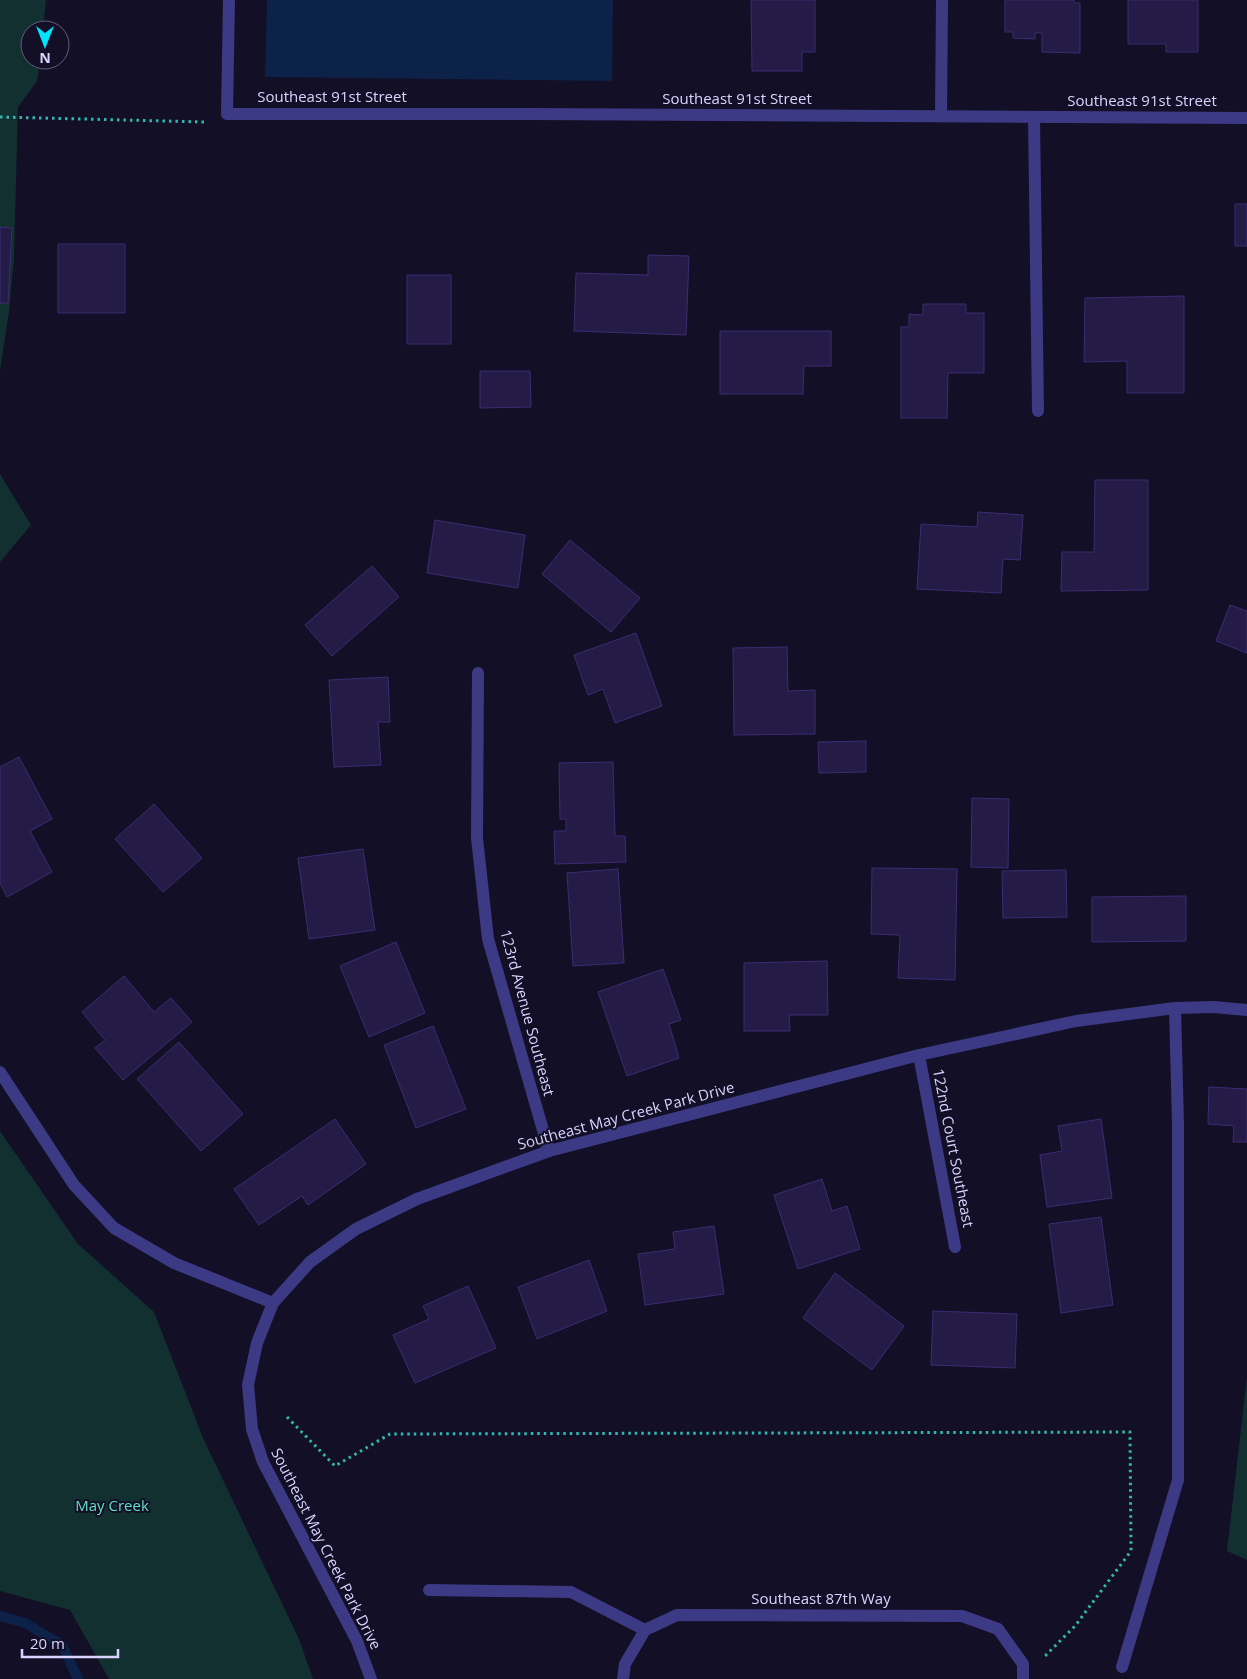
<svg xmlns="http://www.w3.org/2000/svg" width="1247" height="1679" font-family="'Open Sans',sans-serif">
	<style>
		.green { fill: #12302f }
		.water { fill: #0c2248 }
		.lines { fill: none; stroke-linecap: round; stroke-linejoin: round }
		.stream { stroke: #0c2248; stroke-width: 10 }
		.building { fill: #241b47; stroke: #3b2d73 }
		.path { stroke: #2fb8b0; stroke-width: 3; stroke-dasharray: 2.5 4; stroke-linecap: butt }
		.service { stroke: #3d3a85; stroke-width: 12 }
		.minor { stroke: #3d3a85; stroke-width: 12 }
		.tertiary { stroke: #3d3a85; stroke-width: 12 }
		.labels { text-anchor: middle; stroke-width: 4; stroke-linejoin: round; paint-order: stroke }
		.street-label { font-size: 15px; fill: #d9d4ff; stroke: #130f26 }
		.park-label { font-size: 15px; fill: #5fe0c0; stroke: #130f26 }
	</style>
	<rect width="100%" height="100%" fill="#130f26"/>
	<path class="green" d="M 0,0 L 46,0 L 43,30 L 30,30 L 30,60 L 40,60 L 37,81 L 18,107 L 14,257 L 9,312 L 0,371 Z
		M 0,474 L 31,525 L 0,562 Z
		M 0,1131 L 78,1244 L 154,1312 L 203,1438 L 299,1639 L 313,1679 L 109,1679 L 70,1610 L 0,1591 Z
		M 1247,1376 L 1247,1560 L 1227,1551 Z"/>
	<path class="water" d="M 267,0 L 613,0 L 612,81 L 265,77 Z"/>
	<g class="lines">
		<path class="stream" d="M 0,1616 L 25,1623 L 62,1645 L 78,1679"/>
	</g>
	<path class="building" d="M 751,0 L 815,0 L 815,52 L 802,52 L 802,71 L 752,71 Z
		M 1005,0 L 1074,0 L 1074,3 L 1080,3 L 1080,53 L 1042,52 L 1042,33 L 1035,33 L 1035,39 L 1013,38 L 1013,32 L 1005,32 Z
		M 1128,0 L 1198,0 L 1198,52 L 1166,52 L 1166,44 L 1128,44 Z
		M 1235,204 L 1247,204 L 1247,246 L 1235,246 Z
		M 0,227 L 12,228 L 8,303 L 0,303 Z
		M 58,244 L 125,244 L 125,313 L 58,313 Z
		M 648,255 L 689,256 L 686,335 L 574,331 L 576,273 L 648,275 Z
		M 407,275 L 451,275 L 451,344 L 407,344 Z
		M 1184,296 L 1184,393 L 1127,393 L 1127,361 L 1084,362 L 1085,298 Z
		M 923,304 L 966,304 L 966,313 L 984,313 L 984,373 L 948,373 L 947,418 L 901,418 L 901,327 L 909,327 L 909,314 L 923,315 Z
		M 720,331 L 831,331 L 831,366 L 804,366 L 803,394 L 720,394 Z
		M 480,371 L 530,371 L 531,407 L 480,408 Z
		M 1095,480 L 1148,480 L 1148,590 L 1061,591 L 1062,552 L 1094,552 Z
		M 978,512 L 1023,515 L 1020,560 L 1003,559 L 1001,593 L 917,589 L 921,524 L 977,527 Z
		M 435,520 L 525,535 L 518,588 L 427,573 Z
		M 570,540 L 640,598 L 611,632 L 542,574 Z
		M 372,566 L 399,597 L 332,656 L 305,625 Z
		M 1230,605 L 1247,611 L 1247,653 L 1216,641 Z
		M 636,633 L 662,706 L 615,723 L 603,689 L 588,695 L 574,655 Z
		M 787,647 L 788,691 L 815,690 L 815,734 L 734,735 L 733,648 Z
		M 388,677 L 390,722 L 378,722 L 381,765 L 334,767 L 329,680 Z
		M 866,741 L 866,772 L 819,773 L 818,742 Z
		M 19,757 L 52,819 L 30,831 L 52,872 L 7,897 L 0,883 L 0,767 Z
		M 613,762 L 615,836 L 625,836 L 626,862 L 555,864 L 554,831 L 566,831 L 566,819 L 560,819 L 559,763 Z
		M 972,798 L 1009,799 L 1008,868 L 971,867 Z
		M 154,804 L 202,858 L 163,892 L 115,839 Z
		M 363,849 L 375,930 L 309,939 L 298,858 Z
		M 872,868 L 957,869 L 955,980 L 898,978 L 900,935 L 871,934 Z
		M 618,869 L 624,963 L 573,966 L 567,873 Z
		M 1066,870 L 1067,917 L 1003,918 L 1002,871 Z
		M 1186,896 L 1186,941 L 1092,942 L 1092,897 Z
		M 396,942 L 425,1013 L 369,1037 L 340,966 Z
		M 827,961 L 828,1015 L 789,1015 L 790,1031 L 744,1031 L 744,963 Z
		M 663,969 L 681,1020 L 669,1024 L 679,1058 L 627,1076 L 598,992 Z
		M 124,976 L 154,1012 L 171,998 L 192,1022 L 123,1080 L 95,1048 L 105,1040 L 82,1012 Z
		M 433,1026 L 466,1109 L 416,1128 L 384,1045 Z
		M 179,1042 L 243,1114 L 201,1151 L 137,1079 Z
		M 1209,1087 L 1247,1089 L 1247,1142 L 1233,1142 L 1234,1126 L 1208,1124 Z
		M 335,1119 L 366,1164 L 308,1205 L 302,1196 L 259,1225 L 234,1189 Z
		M 1101,1119 L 1112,1198 L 1047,1207 L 1040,1155 L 1062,1151 L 1058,1126 Z
		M 822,1179 L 832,1211 L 847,1206 L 860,1249 L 798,1269 L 774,1195 Z
		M 1101,1217 L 1113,1305 L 1061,1313 L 1049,1224 Z
		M 714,1226 L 724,1294 L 645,1305 L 638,1254 L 675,1249 L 673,1232 Z
		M 589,1260 L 607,1311 L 537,1339 L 518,1287 Z
		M 835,1273 L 904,1326 L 872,1370 L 803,1318 Z
		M 468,1286 L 496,1348 L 415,1383 L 393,1335 L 429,1319 L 423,1306 Z
		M 933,1311 L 1017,1314 L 1015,1368 L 931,1365 Z"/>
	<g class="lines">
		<path class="path" d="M 0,117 L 206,122
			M 287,1417 L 335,1466 L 390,1434 L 1130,1432 L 1131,1551 L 1075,1626 L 1045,1656"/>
		<path class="service" d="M 1034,117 L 1038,411
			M 0,1072 L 74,1185 L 114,1228 L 174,1263 L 273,1303
			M 429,1590 L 571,1592 L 645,1630
			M 1122,1667 L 1178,1480 L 1178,1124 L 1175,1008"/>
		<path class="minor" d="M 229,0 L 227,114 L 529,114 L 1247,118
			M 941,116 L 942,0
			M 478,673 L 477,838 L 488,939 L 549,1151
			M 919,1055 L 955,1247
			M 623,1679 L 625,1664 L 645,1630 L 677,1615 L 962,1616 L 998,1629 L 1023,1664 L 1023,1679"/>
		<path class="tertiary" d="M 371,1679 L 357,1641 L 263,1462 L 252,1429 L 248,1385 L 257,1343 L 273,1303 L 310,1262 L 356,1229 L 417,1199 L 549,1151 L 919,1055 L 1076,1021 L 1175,1008 L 1214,1007 L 1247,1010"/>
	</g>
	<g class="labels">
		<g class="street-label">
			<text x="332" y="102">Southeast 91st Street</text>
			<text x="737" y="104">Southeast 91st Street</text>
			<text x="1142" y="106">Southeast 91st Street</text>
			<text transform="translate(527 1013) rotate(75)" y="5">123rd Avenue Southeast</text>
			<text transform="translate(626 1116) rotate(-15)" y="5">Southeast May Creek Park Drive</text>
			<text transform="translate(953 1148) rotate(79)" y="5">122nd Court Southeast</text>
			<text transform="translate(326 1549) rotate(63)" y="5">Southeast May Creek Park Drive</text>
			<text x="821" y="1604">Southeast 87th Way</text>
		</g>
		<g class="park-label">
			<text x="112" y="1511">May Creek</text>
		</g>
	</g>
	<g transform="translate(45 45) rotate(180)"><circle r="24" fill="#130f26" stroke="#625e7d"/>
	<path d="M0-4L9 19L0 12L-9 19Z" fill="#00e5ff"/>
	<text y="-8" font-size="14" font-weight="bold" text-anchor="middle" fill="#d9d4ff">N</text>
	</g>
	<path d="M22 1649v8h96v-8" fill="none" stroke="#d9d4ff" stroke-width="2.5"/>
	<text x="30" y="1649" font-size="15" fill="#d9d4ff" stroke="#130f26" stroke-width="4" paint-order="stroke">20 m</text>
</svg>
